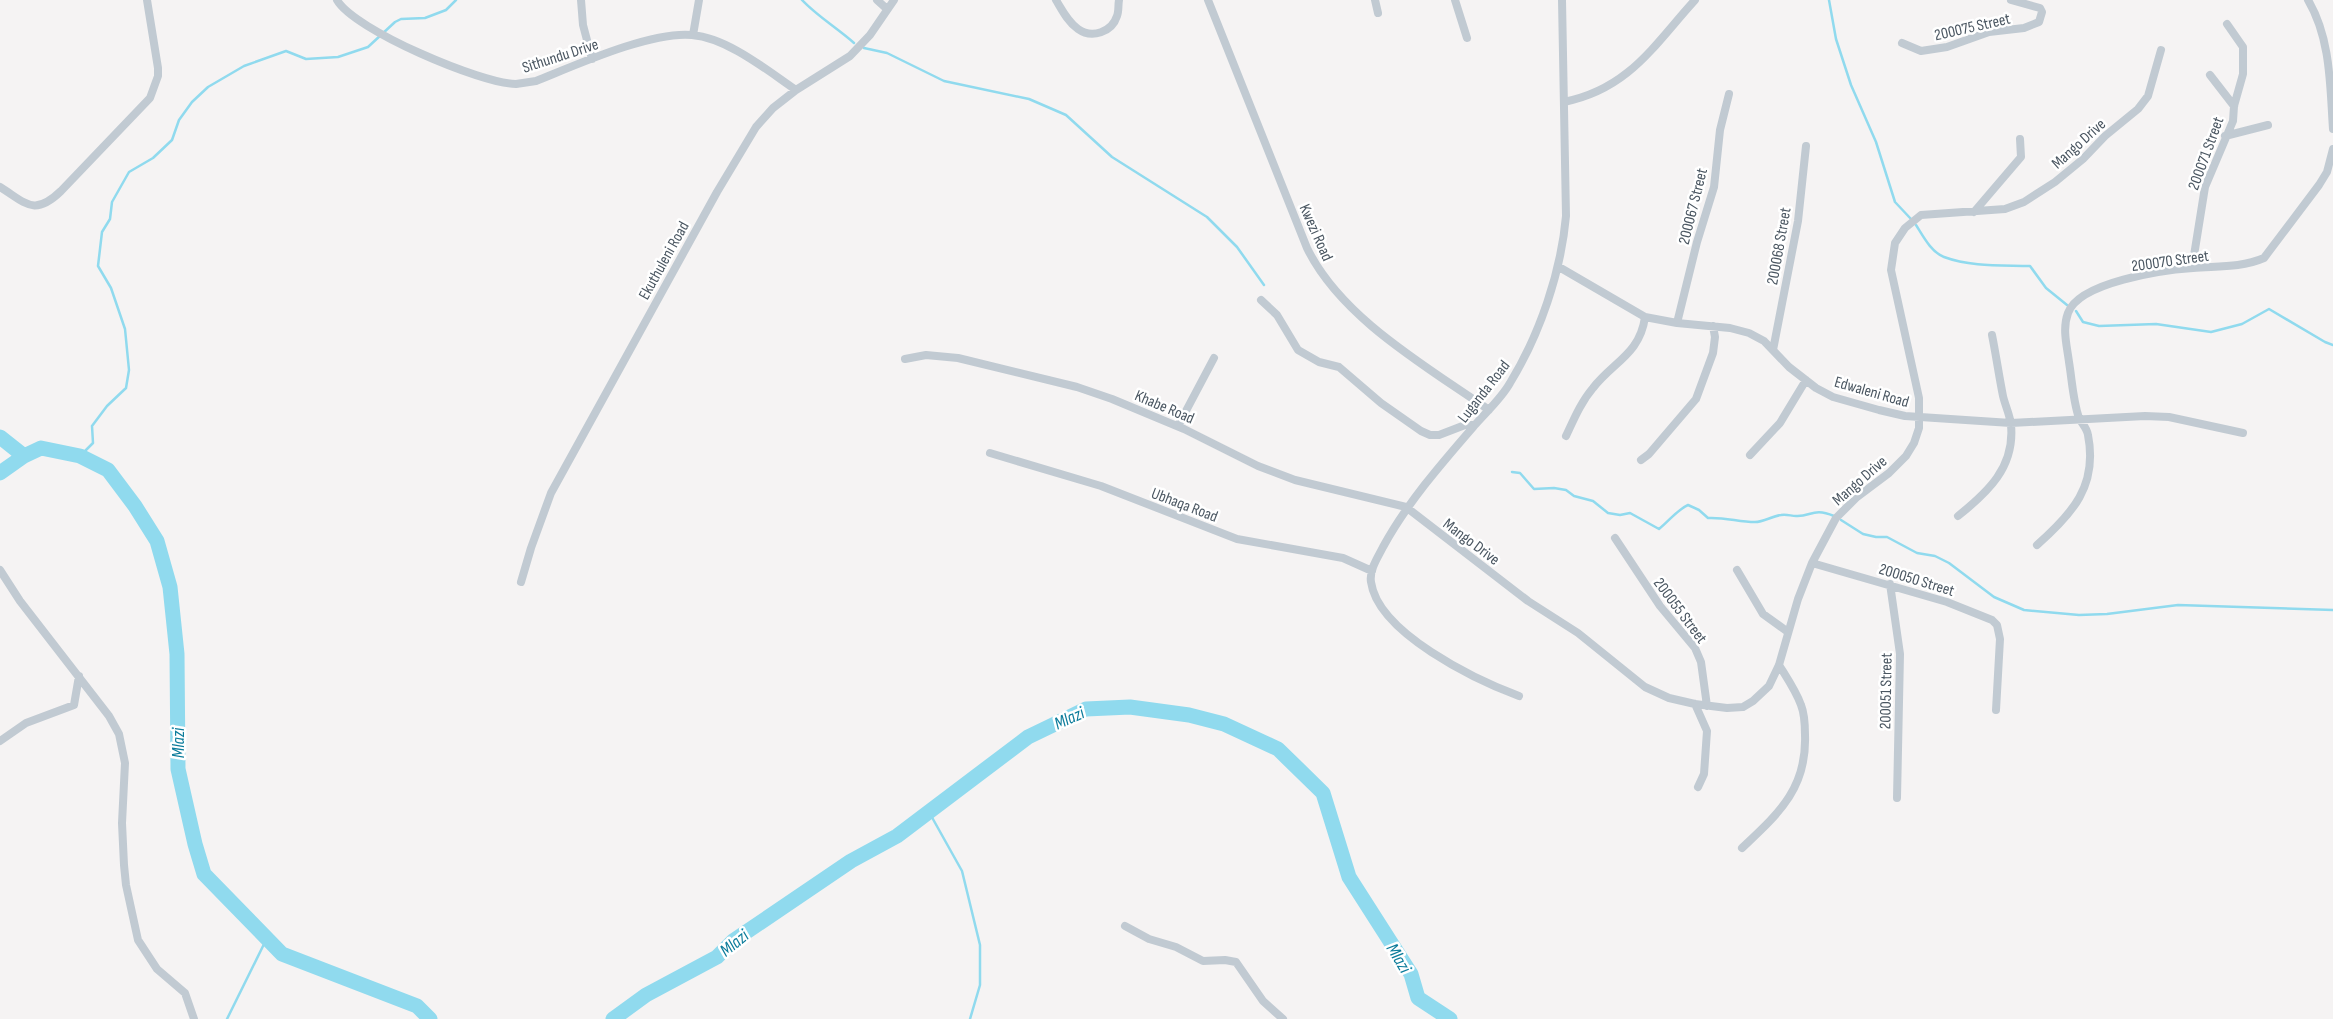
<svg xmlns="http://www.w3.org/2000/svg" width="2333" height="1019" font-family="'Sofia Sans Condensed',sans-serif">
	<style>
		.lines { fill: none; stroke-linecap: round; stroke-linejoin: round }
		.stream { stroke: #90daee; stroke-width: 2.5 }
		.river { stroke: #90daee; stroke-width: 15 }
		.street { stroke: #c1cad2; stroke-width: 8 }
		.labels { text-anchor: middle; stroke-width: 5; stroke-linejoin: round; paint-order: stroke }
		.street-label { font-size: 16px; fill: #4a5661; stroke: #fff }
		.water-label { font-size: 18px; font-style: italic; fill: #0c7c9b; stroke: #fff }
	</style>
	<rect width="100%" height="100%" fill="#f5f3f3"/>
	<g class="lines">
		<path class="stream" d="M 802,0 C 817,16 837,28 854,43
			M 1829,0 L 1836,39 L 1851,85 L 1876,142 L 1895,202 L 1911,219
			M 864,48 L 887,53 L 944,81 L 1029,99 L 1066,115 L 1112,157 L 1207,217 L 1237,247 L 1264,285
			M 1916,225 C 1923,236 1931,252 1944,257 C 1971,267 2002,265 2030,266 L 2046,288 L 2067,305
			M 2076,311 L 2083,322 L 2099,326 L 2156,324 L 2211,332 L 2242,324 L 2269,309 L 2325,342 L 2333,345
			M 80,456 L 93,443 L 92,426 L 107,406 L 126,388 L 129,370 L 125,329 L 111,288 L 98,266 L 102,232 L 110,219 L 112,202 L 129,172 L 153,158 L 172,140 L 179,120 L 192,102 L 208,87 L 244,66 L 286,51 L 306,59 L 338,57 L 368,47 L 395,22 L 401,19 L 425,18 L 446,10 L 456,0
			M 1512,472 L 1520,473 L 1534,489 L 1554,488 L 1566,490 L 1574,496 L 1593,501 L 1608,513 L 1620,515 L 1630,513 L 1659,529 C 1669,521 1677,510 1688,505 L 1699,510 L 1708,518 C 1725,517 1739,522 1755,522 C 1764,522 1772,516 1781,515 C 1787,514 1791,516 1796,516 C 1811,517 1813,507 1834,516
			M 1841,520 L 1863,534 L 1876,537 L 1887,537 L 1917,553 L 1935,556 L 1949,563 L 1994,597 L 2024,610 L 2079,615 L 2107,614 L 2178,605 L 2333,610
			M 929,812 L 962,871 L 980,945 L 980,985 L 970,1019
			M 227,1019 L 267,938"/>
		<path class="river" d="M 0,437 L 24,456
			M 0,473 L 24,456 L 41,448 L 80,456 L 108,470 L 135,506 L 157,541 L 170,587 L 177,654 L 178,769 L 195,844 L 204,874 L 282,954 L 417,1006 L 430,1019
			M 613,1019 L 646,995 L 717,957 L 733,941 L 851,861 L 897,836 L 1028,737 L 1086,709 L 1130,707 L 1189,715 L 1224,724 L 1278,749 L 1323,793 L 1349,877 L 1411,974 L 1418,998 L 1450,1019"/>
		<path class="street" d="M 337,0 C 354,30 482,84 516,84 C 523,83 529,82 536,81 C 576,65 651,31 692,35 C 728,38 768,71 796,90
			M 581,0 L 583,25 L 592,59
			M 877,0 L 887,9
			M 1056,0 C 1062,10 1068,22 1078,29 C 1092,39 1112,32 1117,16 C 1119,11 1118,5 1119,0
			M 1208,0 L 1307,248 C 1341,318 1426,366 1489,410
			M 1375,0 L 1378,13
			M 1455,0 L 1467,38
			M 2308,0 C 2331,39 2330,86 2333,129
			M 693,35 L 699,0
			M 1902,43 L 1921,51 L 1947,47 L 1989,32 L 2024,28 L 2039,22 L 2042,12 L 2040,8 L 2011,0
			M 2210,75 L 2234,106
			M 1564,102 C 1629,89 1654,45 1695,0
			M 2225,136 L 2268,125
			M 0,187 C 26,203 34,217 61,191 L 150,98 L 158,76 L 158,68 L 147,0
			M 1974,212 L 2021,157 L 2020,139
			M 1559,267 L 1645,317 L 1677,323 L 1730,328 L 1749,333 L 1764,341 L 1789,367 L 1816,388 L 1833,397 L 1879,410 L 1905,416 L 2011,423 L 2145,416 L 2169,417 L 2243,433
			M 2192,268 L 2205,187 L 2233,121 L 2234,106 L 2243,74 L 2243,47 L 2227,24
			M 1261,300 L 1277,315 L 1298,350 L 1319,362 L 1339,367 L 1381,403 L 1421,431 L 1430,435 L 1439,435 L 1465,425 L 1474,425
			M 1677,323 L 1697,242 L 1714,187 L 1720,130 L 1729,94
			M 1773,350 L 1798,221 L 1806,146
			M 905,359 L 926,355 L 958,358 L 1077,387 L 1112,399 L 1184,429 L 1258,466 L 1295,480 L 1406,507 L 1528,601 L 1578,633 L 1645,687 L 1669,698 L 1695,704 L 1727,708 L 1743,707 L 1753,701 L 1769,686 L 1779,665 L 1798,599 L 1812,563 L 1836,518 L 1857,497 L 1889,473 L 1906,456 L 1914,443 L 1919,428 L 1919,398 L 1891,270 L 1895,243 L 1905,228 L 1921,215 L 2005,209 L 2024,202 L 2055,182 L 2083,159 L 2105,136 L 2138,109 L 2148,96 L 2161,50
			M 1178,426 L 1214,358
			M 1566,436 C 1574,419 1581,402 1593,388 C 1613,362 1640,354 1645,317
			M 990,453 L 1101,486 L 1237,539 L 1343,558 L 1372,571
			M 1750,455 L 1780,423 L 1806,380
			M 1641,460 L 1649,454 L 1696,399 L 1713,353 L 1715,337 L 1713,326
			M 1958,516 C 1988,492 2015,467 2011,425 C 2010,415 2005,405 2003,396 C 1999,376 1996,355 1992,335
			M 1615,538 L 1660,606 L 1695,648 L 1701,662 L 1707,706
			M 2037,545 C 2072,514 2098,486 2088,435 C 2087,428 2082,424 2079,418 C 2073,401 2072,380 2069,362 C 2067,346 2062,329 2068,313 C 2079,282 2163,270 2193,268 C 2217,266 2241,268 2264,258 L 2319,185 L 2327,172 L 2333,149
			M 1812,563 L 1947,602 L 1992,620 L 1997,625 L 2000,639 L 1996,710
			M 0,570 L 20,601 L 109,716 L 119,734 L 125,763 L 122,823 L 124,865 L 126,885 L 138,940 L 157,969 L 185,993 L 194,1019
			M 1737,570 L 1763,614 L 1788,632
			M 521,582 L 531,548 L 551,493 L 717,192 L 756,127 L 773,108 L 796,90 L 850,56 L 870,35 L 894,0
			M 1890,584 L 1900,654 L 1897,798
			M 1519,696 C 1476,680 1378,633 1371,582 C 1369,570 1378,557 1383,547 C 1407,503 1441,464 1474,426 C 1486,412 1501,399 1510,383 C 1540,334 1561,272 1566,216 L 1562,0
			M 1695,704 L 1707,731 L 1704,774 L 1698,787
			M 0,741 L 26,723 L 74,705 L 79,676
			M 1742,848 C 1778,814 1807,789 1805,735 C 1805,726 1805,715 1801,705 C 1796,691 1787,678 1779,665
			M 1125,926 L 1149,939 L 1176,947 L 1203,961 L 1225,960 L 1236,962 L 1263,1001 L 1283,1019"/>
	</g>
	<g class="labels">
		<g class="street-label">
			<text transform="translate(1972 26) rotate(-13)" y="6">200075 Street</text>
			<text transform="translate(560 55) rotate(-18)" y="6">Sithundu Drive</text>
			<text transform="translate(2078 143) rotate(-42)" y="6">Mango Drive</text>
			<text transform="translate(2205 153) rotate(-70)" y="6">200071 Street</text>
			<text transform="translate(1692 206) rotate(-76)" y="6">200067 Street</text>
			<text transform="translate(1317 232) rotate(66)" y="6">Kwezi Road</text>
			<text transform="translate(1778 246) rotate(-80)" y="6">200068 Street</text>
			<text transform="translate(663 260) rotate(-61)" y="6">Ekuthuleni Road</text>
			<text transform="translate(2170 260) rotate(-8)" y="6">200070 Street</text>
			<text transform="translate(1483 391) rotate(-52)" y="6">Luganda Road</text>
			<text transform="translate(1872 391) rotate(16)" y="6">Edwaleni Road</text>
			<text transform="translate(1165 406) rotate(23)" y="6">Khabe Road</text>
			<text transform="translate(1859 480) rotate(-41)" y="6">Mango Drive</text>
			<text transform="translate(1185 504) rotate(21)" y="6">Ubhaqa Road</text>
			<text transform="translate(1472 541) rotate(37)" y="6">Mango Drive</text>
			<text transform="translate(1917 579) rotate(17)" y="6">200050 Street</text>
			<text transform="translate(1681 610) rotate(53)" y="6">200055 Street</text>
			<text transform="translate(1885 691) rotate(-89)" y="6">200051 Street</text>
		</g>
		<g class="water-label">
			<text transform="translate(1069 718) rotate(-24)" y="6">Mlazi</text>
			<text transform="translate(178 743) rotate(-90)" y="6">Mlazi</text>
			<text transform="translate(734 943) rotate(-39)" y="6">Mlazi</text>
			<text transform="translate(1399 958) rotate(59)" y="6">Mlazi</text>
		</g>
	</g>
</svg>
